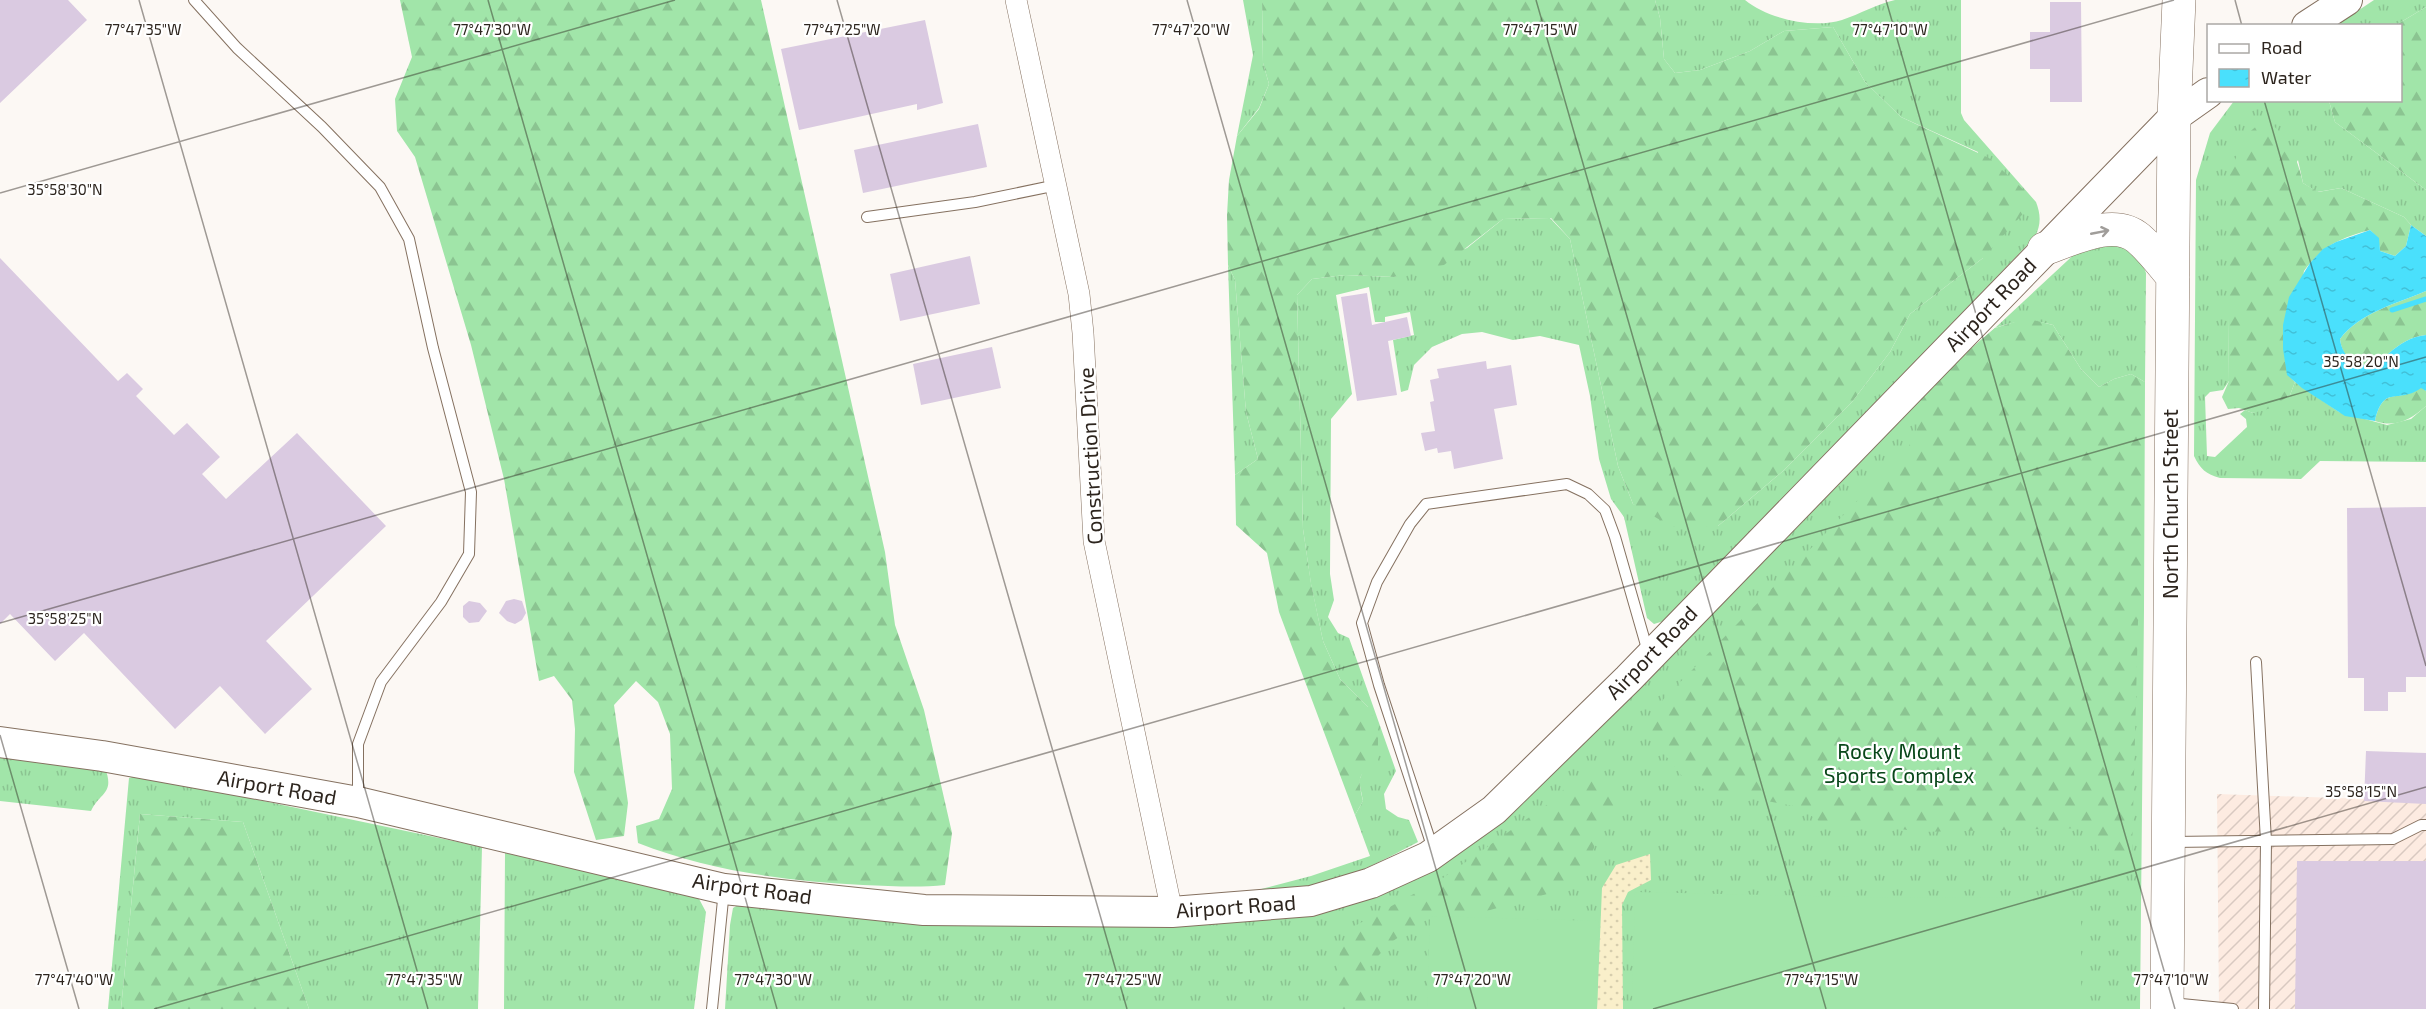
<svg xmlns="http://www.w3.org/2000/svg" width="2426" height="1009" font-family="'Exo 2',sans-serif">
	<style>
		.industrial { fill: url(#industrial-furrows) }
		.grass { fill: url(#grass-tufts) }
		.forest { fill: url(#forest-firs) }
		.sand { fill: url(#sand-dots) }
		.pitch { fill: #a1e5a9 }
		.water { fill: url(#water-ripples) }
		.lines { fill: none; stroke-linecap: round; stroke-linejoin: round }
		.stream { stroke: #4ae0fc; stroke-width: 5 }
		.building { fill: #dacae1 }
		.service-casing { stroke: #857160; stroke-width: 12 }
		.minor-casing { stroke: #857160; stroke-width: 22 }
		.secondary-casing { stroke: #857160; stroke-width: 32 }
		.primary-casing { stroke: #857160; stroke-width: 34 }
		.service { stroke: #fff; stroke-width: 10 }
		.minor { stroke: #fff; stroke-width: 21 }
		.secondary { stroke: #fff; stroke-width: 30 }
		.primary { stroke: #fff; stroke-width: 33 }
		.oneway { stroke: #a09d9a }
		.ticks { fill: none; stroke: #2d251e; stroke-width: 1.5; stroke-opacity: 0.45 }
		.labels { text-anchor: middle; stroke-width: 4.5; stroke-linejoin: round; paint-order: stroke }
		.street-label { font-size: 21px; fill: #2d251e; stroke: #fff }
		.park-label { font-size: 21px; fill: #09471a; stroke: #fff }
		.ticks-label { font-size: 15px; text-anchor: middle; fill: #2d251e; stroke: #fff; stroke-width: 4.5; stroke-linejoin: round; paint-order: stroke }
	</style>
	<defs>
		<pattern id="industrial-furrows" width="10" height="10" patternUnits="userSpaceOnUse" patternTransform="scale(1.5)"><rect width="10" height="10" fill="#fdebe1"/><path d="M-1 1l2-2M0 10L10 0M9 11l2-2" fill="none" stroke="#d9c9c1"/></pattern>
		<pattern id="grass-tufts" width="24" height="20" patternUnits="userSpaceOnUse" patternTransform="scale(1.5)"><rect width="24" height="20" fill="#a1e5a9"/><path d="M3 7l-1-3M5 7V3M7 7l1-3M15 17l-1-3M17 17v-4M19 17l1-3" fill="none" stroke="#8bc491"/></pattern>
		<pattern id="forest-firs" width="22" height="20" patternUnits="userSpaceOnUse" patternTransform="scale(1.5)"><rect width="22" height="20" fill="#a1e5a9"/><path d="M5 1l3.5 6h-7zM16 11l3.5 6h-7z" fill="#8bc491"/></pattern>
		<pattern id="sand-dots" width="8" height="8" patternUnits="userSpaceOnUse" patternTransform="scale(1.5)"><rect width="8" height="8" fill="#f9efca"/><path d="M2 2h.1M6 6h.1" fill="none" stroke="#d6cdad" stroke-width="1.8" stroke-linecap="round"/></pattern>
		<pattern id="water-ripples" width="26" height="14" patternUnits="userSpaceOnUse" patternTransform="scale(1.5)"><rect width="26" height="14" fill="#4ae0fc"/><path d="M2 4q2-2 4 0t4 0M15 11q2-2 4 0t4 0" fill="none" stroke="#41c0d8"/></pattern>
	</defs>
	<rect width="100%" height="100%" fill="#fcf8f4"/>
	<path class="industrial" d="M 2217,794 L 2426,801 L 2426,1009 L 2219,1009 Z"/>
	<path class="grass" d="M 1243,0 L 1262,0 L 1263,63 L 1269,84 L 1259,108 L 1237,136 L 1253,55 Z
		M 1655,0 L 1745,0 C 1768,19 1813,29 1842,20 C 1860,14 1877,4 1895,0 C 1914,0 1941,0 1961,0 L 1961,113 L 1964,120 L 2036,202 C 2041,215 2041,225 2035,237 L 1667,620 L 1654,624 L 1647,618 L 1624,517 L 1611,499 L 1599,459 L 1590,396 L 1579,345 L 1540,336 L 1513,340 L 1482,332 L 1462,334 L 1432,347 L 1414,365 L 1408,390 L 1401,392 L 1393,340 L 1414,335 L 1410,312 L 1385,317 L 1385,322 L 1375,322 L 1369,287 L 1336,295 L 1352,394 L 1331,419 L 1330,574 L 1334,600 L 1328,617 L 1338,633 L 1349,638 L 1396,771 L 1384,794 L 1386,809 L 1398,817 L 1409,820 L 1418,842 C 1380,862 1337,885 1293,891 C 1275,894 1256,894 1238,895 L 1311,876 L 1370,856 L 1355,815 L 1363,801 L 1359,781 L 1363,771 L 1368,707 L 1340,679 L 1323,641 L 1311,584 L 1303,529 L 1297,295 L 1312,279 L 1345,275 L 1394,277 L 1467,248 L 1503,219 L 1550,218 L 1570,239 L 1618,466 L 1633,504 L 1718,526 L 1783,471 L 1852,402 L 1890,352 L 1910,314 L 1983,258 L 1978,152 L 1901,117 L 1865,82 L 1833,27 L 1784,31 L 1750,51 L 1700,70 L 1675,73 L 1664,59 L 1660,18 Z
		M 2374,0 L 2426,0 L 2426,7 L 2396,25 L 2335,26 Z
		M 2234,101 L 2329,101 L 2335,122 L 2426,190 L 2426,236 L 2411,225 L 2404,217 L 2341,188 L 2317,192 L 2303,183 L 2298,160 L 2228,279 L 2229,381 L 2223,390 L 2210,392 L 2205,397 L 2207,456 L 2215,457 L 2247,427 L 2246,419 L 2240,414 L 2245,410 L 2253,413 L 2290,395 L 2295,382 L 2339,412 L 2387,425 L 2411,419 L 2426,406 L 2426,462 L 2320,461 L 2301,479 L 2220,478 C 2206,474 2200,469 2194,456 L 2196,180 L 2210,133 Z
		M 2118,243 L 2141,260 L 2146,273 L 2145,382 L 2131,374 L 2114,379 L 2099,387 L 2081,369 L 2053,325 C 2030,319 2017,320 1995,328 L 2124,602 L 2144,610 L 2140,1009 L 725,1009 L 730,925 L 733,908 L 743,902 L 1155,924 L 1404,878 L 1919,393 L 1995,328 L 2081,248 Z
		M 1228,265 L 1235,280 L 1246,412 L 1258,459 L 1235,475 Z
		M 0,755 L 105,768 C 115,794 100,792 91,811 L 0,801 Z
		M 140,775 L 482,847 L 478,1009 L 309,1009 L 243,822 L 140,814 L 121,1009 L 108,1009 L 129,778 Z
		M 505,853 L 677,888 L 698,897 L 706,912 L 694,1009 L 504,1009 Z"/>
	<path class="forest" d="M 400,0 L 761,0 L 885,552 L 895,625 L 924,710 L 952,833 L 945,885 C 918,888 891,886 863,885 C 787,881 709,871 638,843 L 636,826 L 659,819 L 672,789 L 670,734 L 658,702 L 636,681 L 614,705 L 628,803 L 624,836 L 596,840 L 574,772 L 575,729 L 572,700 L 554,676 L 539,681 L 504,479 L 471,345 L 415,157 L 397,131 L 395,99 L 412,57 Z
		M 1262,0 L 1655,0 L 1660,18 L 1664,59 L 1675,73 L 1700,70 L 1750,51 L 1784,31 L 1833,27 L 1865,82 L 1901,117 L 1989,158 L 2026,192 L 2030,206 L 1983,258 L 1910,314 L 1890,352 L 1852,402 L 1783,471 L 1718,526 L 1672,527 L 1633,504 L 1618,466 L 1570,239 L 1551,218 L 1503,219 L 1444,265 L 1394,277 L 1345,275 L 1312,279 L 1297,295 L 1303,529 L 1311,583 L 1323,641 L 1340,679 L 1368,707 L 1378,727 L 1378,764 C 1356,774 1358,778 1363,801 L 1355,815 L 1279,612 L 1267,553 L 1236,525 L 1235,475 L 1258,459 L 1246,412 L 1235,280 L 1228,265 L 1227,215 L 1229,180 L 1237,136 L 1259,109 L 1269,84 L 1263,63 Z
		M 2426,7 L 2426,190 L 2335,122 L 2329,101 L 2400,100 L 2400,26 L 2396,25 Z
		M 2266,118 C 2288,139 2296,153 2303,183 L 2318,192 L 2341,188 L 2404,217 L 2411,225 L 2406,246 L 2395,256 L 2380,251 L 2378,238 L 2370,230 C 2340,238 2322,246 2304,271 L 2287,374 L 2295,382 L 2290,395 L 2271,408 L 2253,413 L 2239,408 L 2228,409 L 2222,397 L 2229,381 L 2226,190 L 2231,169 L 2246,135 Z
		M 2426,291 L 2426,335 C 2410,337 2401,343 2388,354 C 2385,357 2381,362 2377,363 C 2357,371 2342,358 2340,339 C 2359,313 2398,303 2426,291 Z
		M 2033,320 L 2053,325 L 2081,369 L 2099,387 L 2114,379 L 2131,374 L 2145,382 L 2144,610 L 2138,621 L 2132,852 L 2118,861 L 2100,852 L 2088,828 L 1919,832 L 1860,822 L 1820,822 L 1799,807 L 1704,789 L 1682,776 L 1654,741 L 1651,724 L 1654,709 L 1907,450 L 1917,430 L 1919,393 L 1995,328 L 2018,321 Z
		M 2421,387 L 2426,391 L 2426,406 C 2410,420 2396,428 2375,421 C 2384,383 2398,405 2421,387 Z
		M 1574,780 L 1602,780 L 1615,794 L 1617,813 L 1601,831 L 1586,867 L 1572,887 L 1465,917 L 1430,916 L 1390,943 L 1369,966 L 1369,1009 L 1332,1009 L 1340,952 L 1351,928 L 1443,878 L 1548,804 Z
		M 140,814 L 243,822 L 309,1009 L 121,1009 Z"/>
	<path class="sand" d="M 1650,854 L 1651,880 L 1628,892 L 1622,905 L 1623,1009 L 1597,1009 L 1602,888 L 1616,865 Z"/>
	<path class="pitch" d="M 1635,892 L 1857,897 L 2081,898 L 2081,1009 L 1632,1009 Z
		M 1430,916 L 1599,921 L 1597,1009 L 1427,1009 Z"/>
	<path class="water" d="M 2411,225 L 2426,236 L 2426,291 C 2398,303 2359,313 2340,339 C 2342,357 2358,371 2378,363 C 2381,362 2385,357 2388,354 C 2401,343 2410,337 2426,335 L 2426,391 L 2421,388 C 2398,405 2384,383 2375,421 L 2345,416 L 2302,388 L 2287,375 L 2283,349 L 2283,325 L 2289,297 L 2310,263 L 2323,249 L 2336,242 L 2370,230 L 2379,238 L 2380,251 L 2395,256 L 2406,246 Z"/>
	<g class="lines">
		<path class="stream" d="M 2392,310 L 2426,299"/>
	</g>
	<path class="building" d="M 0,0 L 68,0 L 87,20 L 0,103 Z
		M 2050,2 L 2081,2 L 2082,102 L 2050,102 L 2050,69 L 2030,69 L 2030,32 L 2050,32 Z
		M 925,20 L 943,103 L 917,110 L 917,104 L 799,130 L 781,49 Z
		M 978,124 L 987,167 L 863,193 L 854,150 Z
		M 970,256 L 980,304 L 900,321 L 890,274 Z
		M 0,258 L 118,381 L 127,373 L 143,389 L 136,396 L 174,435 L 187,423 L 220,457 L 202,474 L 226,499 L 297,433 L 386,526 L 266,641 L 312,689 L 265,734 L 220,686 L 175,729 L 84,633 L 55,661 L 10,614 L 0,624 Z
		M 1367,293 L 1372,325 L 1407,317 L 1411,336 L 1388,341 L 1397,395 L 1357,401 L 1341,297 Z
		M 992,347 L 1001,388 L 921,405 L 913,364 Z
		M 1486,361 L 1487,369 L 1511,365 L 1517,405 L 1494,409 L 1503,459 L 1454,469 L 1451,451 L 1438,453 L 1437,448 L 1425,451 L 1421,433 L 1435,431 L 1430,402 L 1434,401 L 1430,380 L 1439,378 L 1437,369 Z
		M 2426,507 L 2426,677 L 2406,677 L 2406,692 L 2388,692 L 2388,711 L 2364,711 L 2364,678 L 2348,678 L 2347,508 Z
		M 514,599 L 522,601 L 526,613 L 522,620 L 515,624 L 507,621 L 499,613 L 506,601 Z
		M 469,601 L 480,603 L 487,611 L 479,622 L 469,623 L 463,617 L 463,606 Z
		M 2366,751 L 2426,753 L 2426,804 L 2364,801 Z
		M 2297,861 L 2426,861 L 2426,1009 L 2295,1009 Z"/>
	<g class="lines">
		<defs>
			<path id="service" d="M 194,0 L 237,48 L 322,127 L 380,187 L 409,239 L 433,348 L 471,492 L 469,554 L 441,602 L 381,682 L 358,744 L 358,799
				M 867,217 L 975,202 L 1057,185
				M 2256,662 L 2266,841 L 2264,1009
				M 2172,842 L 2393,839 L 2421,825 L 2426,825
				M 1433,849 L 1379,685 L 1362,623 L 1377,582 L 1410,524 L 1426,504 L 1567,484 L 1588,494 L 1605,510 L 1615,537 L 1648,652
				M 2171,1003 L 2233,1009
				M 712,1009 L 724,890"/>
			<path id="minor" d="M 1016,0 L 1079,294 L 1083,333 L 1094,541 L 1172,912"/>
			<path id="secondary" d="M 2307,26 L 2347,0
				M 0,742 L 102,756 L 358,802 L 724,889 L 924,910 L 1172,912 L 1311,901 L 1371,883 L 1428,857 L 1494,810 L 1628,679 L 2174,117 L 2208,93"/>
			<path id="primary" d="M 2044,249 C 2071,240 2113,217 2138,238 C 2151,249 2162,264 2173,277
				M 2167,1009 L 2174,117 L 2179,0"/>
		</defs>
		<use href="#service" class="service-casing"/>
		<use href="#minor" class="minor-casing"/>
		<use href="#secondary" class="secondary-casing"/>
		<use href="#primary" class="primary-casing"/>
		<use href="#service" class="service"/>
		<use href="#minor" class="minor"/>
		<use href="#secondary" class="secondary"/>
		<use href="#primary" class="primary"/>
	</g>
	<defs><path id="oneway-shaft" d="M-6 0H5M1.5-3L5.5 0L1.5 3" fill="none" stroke-width="1.6" stroke-linecap="round" stroke-linejoin="round" transform="scale(1.5)"/></defs>
	<use class="oneway" href="#oneway-shaft" transform="translate(2100 232) rotate(-11)"/>
	<path class="ticks" d="M 139,0 L 428,1009M 488,0 L 777,1009M 837,0 L 1127,1009M 1187,0 L 1476,1009M 1536,0 L 1826,1009M 1886,0 L 2175,1009M 2235,0 L 2242,26M 2264,100 L 2426,666M 0,193 L 675,0M 0,623 L 2174,0M 0,735 L 79,1009M 154,1009 L 2426,357M 1653,1009 L 2426,787"/>
	<g class="labels">
		<g class="street-label">
			<text transform="translate(1991 305) rotate(-46)" y="7">Airport Road</text>
			<text transform="translate(1091 456) rotate(-93)" y="7">Construction Drive</text>
			<text transform="translate(2171 504) rotate(-90)" y="7">North Church Street</text>
			<text transform="translate(1652 653) rotate(-46)" y="7">Airport Road</text>
			<text transform="translate(277 788) rotate(10)" y="7">Airport Road</text>
			<text transform="translate(752 889) rotate(8)" y="7">Airport Road</text>
			<text transform="translate(1236 907) rotate(-4)" y="7">Airport Road</text>
		</g>
		<g class="park-label">
			<text x="1899" y="759">Rocky Mount<tspan x="1899" dy="24">Sports Complex</tspan></text>
		</g>
	</g>
	<g class="ticks-label">
		<text x="143" y="35">77°47'35"W</text>
		<text x="492" y="35">77°47'30"W</text>
		<text x="842" y="35">77°47'25"W</text>
		<text x="1191" y="35">77°47'20"W</text>
		<text x="1540" y="35">77°47'15"W</text>
		<text x="1890" y="35">77°47'10"W</text>
		<text x="65" y="195">35°58'30"N</text>
		<text x="2361" y="367">35°58'20"N</text>
		<text x="65" y="624">35°58'25"N</text>
		<text x="2361" y="797">35°58'15"N</text>
		<text x="74" y="985">77°47'40"W</text>
		<text x="424" y="985">77°47'35"W</text>
		<text x="773" y="985">77°47'30"W</text>
		<text x="1123" y="985">77°47'25"W</text>
		<text x="1472" y="985">77°47'20"W</text>
		<text x="1821" y="985">77°47'15"W</text>
		<text x="2171" y="985">77°47'10"W</text>
	</g>
	<rect x="2207" y="24" width="195" height="78" fill="#ffffff" stroke="#aba8a5" stroke-width="1.5"/>
	<rect x="2219" y="44" width="30" height="9" fill="#ffffff" stroke="#aba8a5" stroke-width="1.5"/>
	<text x="2261" y="54" font-size="18" fill="#2d251e">Road</text>
	<rect x="2219" y="69" width="30" height="18" fill="url(#water-ripples)" stroke="#aba8a5" stroke-width="1.5"/>
	<text x="2261" y="84" font-size="18" fill="#2d251e">Water</text>
</svg>
